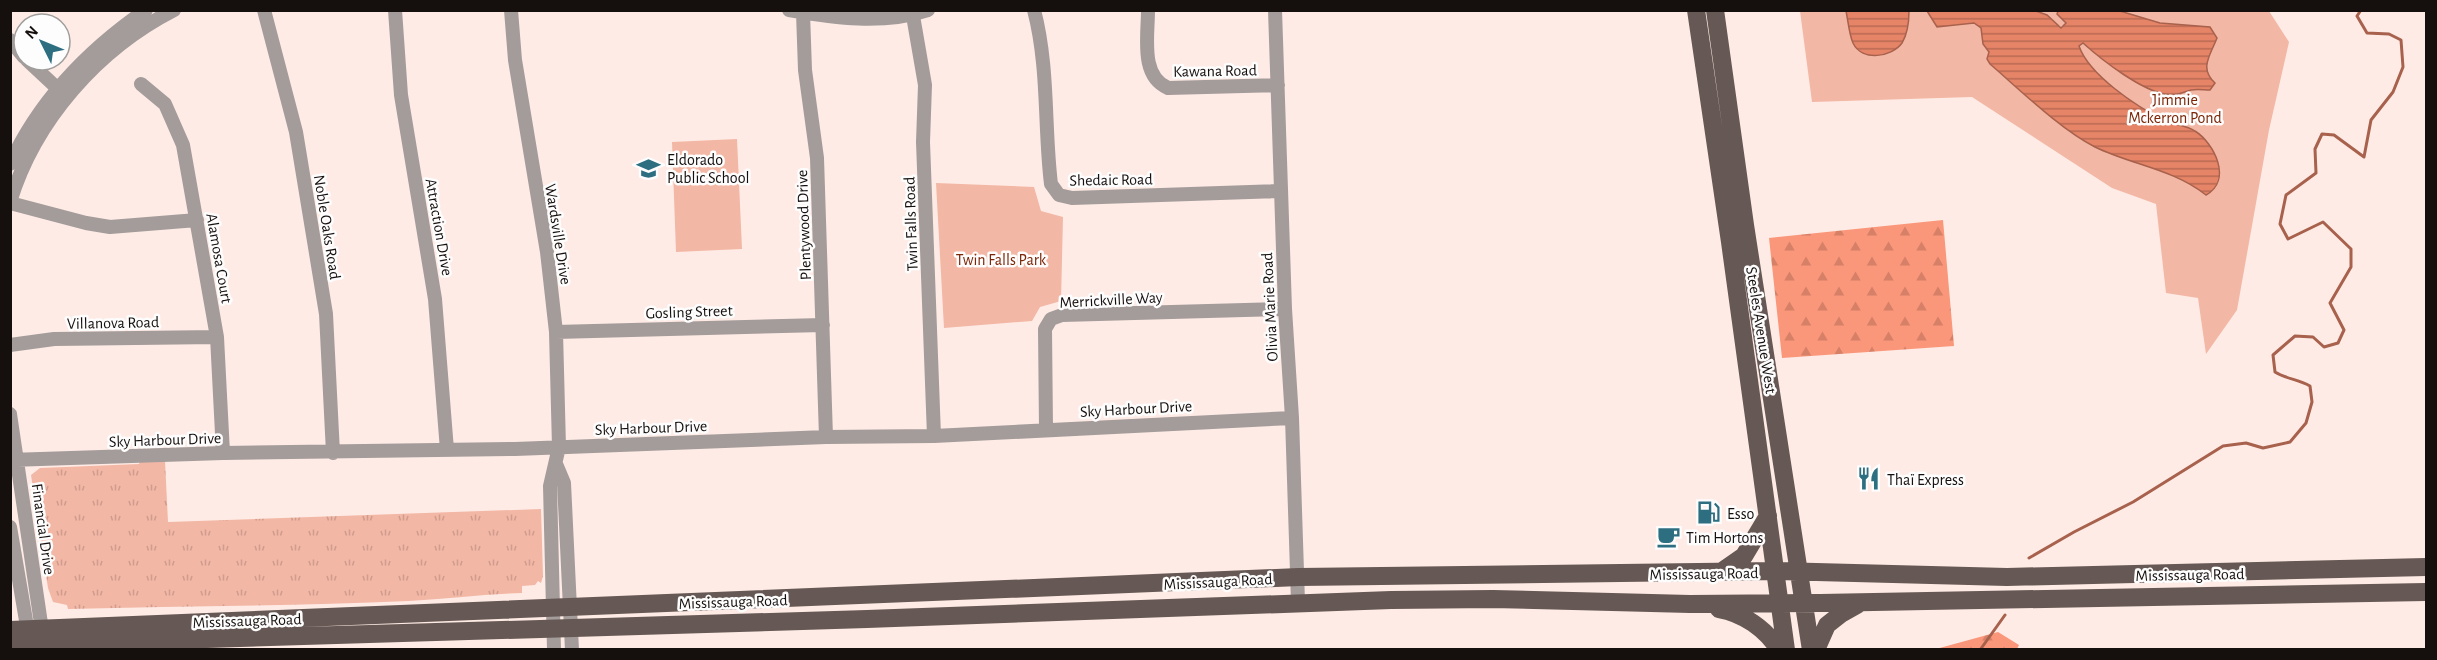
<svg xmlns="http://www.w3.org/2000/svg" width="2437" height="660" font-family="'Alegreya Sans',sans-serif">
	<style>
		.grass { fill: url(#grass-tufts) }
		.forest { fill: url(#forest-firs) }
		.green { fill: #f3b7a5 }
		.water { fill: url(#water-rules); stroke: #a7614c; stroke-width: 1.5 }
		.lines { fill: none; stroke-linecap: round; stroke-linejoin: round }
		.stream { stroke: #a7614c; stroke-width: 3 }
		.minor { stroke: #a49c9a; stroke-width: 14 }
		.major { stroke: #665854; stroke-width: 18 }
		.labels { text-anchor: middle; stroke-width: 5; stroke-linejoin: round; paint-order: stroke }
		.street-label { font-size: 16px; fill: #150f0d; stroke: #fdfdfd }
		.park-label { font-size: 16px; fill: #7c2507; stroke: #fdfdfd }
		.poi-label { font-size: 16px; fill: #150f0d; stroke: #fdfdfd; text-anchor: start }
	</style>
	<defs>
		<pattern id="grass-tufts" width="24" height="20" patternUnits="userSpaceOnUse" patternTransform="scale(1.5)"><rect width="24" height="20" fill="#f3b7a5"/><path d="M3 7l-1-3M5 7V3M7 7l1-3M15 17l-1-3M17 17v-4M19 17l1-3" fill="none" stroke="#cf9c8d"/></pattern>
		<pattern id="forest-firs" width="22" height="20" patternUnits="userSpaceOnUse" patternTransform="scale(1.5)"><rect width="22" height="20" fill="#fa9679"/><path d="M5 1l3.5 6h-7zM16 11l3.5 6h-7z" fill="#d58067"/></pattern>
		<pattern id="water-rules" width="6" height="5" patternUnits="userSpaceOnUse" patternTransform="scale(1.5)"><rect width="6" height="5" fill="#e68467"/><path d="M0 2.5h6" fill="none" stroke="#b96a53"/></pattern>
	</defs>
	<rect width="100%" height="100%" fill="#feebe5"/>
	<path class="grass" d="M 140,461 L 165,461 L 168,522 L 541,509 L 543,576 L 541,583 L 538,581 L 535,585 L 522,586 L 522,593 C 484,594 447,599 409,601 C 295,606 181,606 68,609 L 67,605 L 53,602 L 48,588 L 31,475 L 40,468 L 139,464 Z"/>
	<path class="forest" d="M 1943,220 L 1954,346 L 1782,358 L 1769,238 Z
		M 1998,632 L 2019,645 L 2017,649 L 1936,649 Z"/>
	<path class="green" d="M 1800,11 L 2269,11 L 2289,42 L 2269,130 L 2237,310 L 2206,354 L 2198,298 L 2166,293 L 2156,204 L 2112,188 L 1972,97 L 1812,102 Z
		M 737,139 L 742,249 L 676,252 L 672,142 Z
		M 936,183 L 1034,187 L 1041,211 L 1063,217 L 1061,301 L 1040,307 L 1032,321 L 944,328 Z"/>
	<path class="water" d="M 1846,11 L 1909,11 C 1909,21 1908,33 1902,43 C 1892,57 1862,62 1853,43 C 1849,34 1848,20 1846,11 Z
		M 1927,11 L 2036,11 L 2047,15 L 2061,28 L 2066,23 L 2057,14 L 2058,11 L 2120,11 L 2160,23 L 2210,27 L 2217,38 C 2210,56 2199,68 2215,83 L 2210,90 C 2204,90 2197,89 2191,90 C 2183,92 2177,96 2168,95 C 2142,91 2103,61 2083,43 L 2079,46 C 2089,75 2137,107 2164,120 C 2174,125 2186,125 2195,131 C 2214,143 2233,180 2206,195 C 2173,169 2132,165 2095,147 C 2061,130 2019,89 1990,64 L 1987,59 L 1989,52 L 1983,44 L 1981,28 L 1974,23 L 1937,27 Z"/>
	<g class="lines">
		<path class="stream" d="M 2029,558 L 2074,532 L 2133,502 L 2223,446 L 2246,443 L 2263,448 L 2290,442 L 2306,423 L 2312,402 L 2310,386 C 2298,379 2286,379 2275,372 L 2273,355 L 2295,336 L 2313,337 L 2324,347 L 2338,343 L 2344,330 L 2330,303 L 2351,267 L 2351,249 L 2323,222 L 2288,239 L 2280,224 L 2286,195 L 2316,173 L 2315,149 L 2322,134 L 2334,135 L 2364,157 L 2371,120 L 2393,92 L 2403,67 L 2401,40 L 2389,34 L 2367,33 L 2357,16 L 2361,10
			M 1980,650 L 2005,615"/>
		<path class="minor" d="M 264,10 L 296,132 L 326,314 L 333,453
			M 395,10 L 401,95 L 435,299 L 447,450
			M 511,10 L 515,60 L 547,252 L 556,332 L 559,447 L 550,486 L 554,650
			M 789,10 C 835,18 882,25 928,10
			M 912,10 L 925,85 L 923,142 L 934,436
			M 1034,10 C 1049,67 1044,127 1051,184 L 1059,195 L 1072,198 L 1281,191
			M 1148,10 C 1148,37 1140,76 1168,88 L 1278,85
			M 1275,10 L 1285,309 L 1292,418 L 1298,602
			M 803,13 L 805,70 L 817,158 L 826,437
			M 10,40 L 24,57
			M 27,60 L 57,88
			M 141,84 L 165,104 L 183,145 L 217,337 L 223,453
			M 10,164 C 40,99 88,50 146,10
			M 10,202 C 35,120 98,49 174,10
			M 10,203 L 86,223 L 110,227 L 197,220
			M 556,332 L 823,325
			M 10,345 L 54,339 L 217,337
			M 10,414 L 43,637
			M 1046,429 L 1045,329 L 1051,319 L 1062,315 L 1285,309
			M 10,460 L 223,453 L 515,449 L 826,437 L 934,436 L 1292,418
			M 556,464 L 564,483 L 572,650
			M 10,527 L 29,638"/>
		<path class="major" d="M 1696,10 L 1730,242 L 1786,650
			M 1715,10 L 1745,225 L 1811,650
			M 1721,572 L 1744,556 L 1768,516
			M 1719,609 C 1743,613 1766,629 1779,650
			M 10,630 L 1299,577 L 1776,571 L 2007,577 L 2426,567
			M 10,645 L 867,619 L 1391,600 L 1493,599 L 1690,604 L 1820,603 L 2426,592
			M 1816,650 L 1827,625 L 1841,614 L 1857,605"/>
	</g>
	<defs>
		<symbol id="school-bare" viewBox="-9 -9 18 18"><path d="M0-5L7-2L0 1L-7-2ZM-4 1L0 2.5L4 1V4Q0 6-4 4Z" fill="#2d6e81" stroke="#fdfdfd" stroke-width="2.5" paint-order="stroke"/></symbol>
		<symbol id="restaurant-bare" viewBox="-9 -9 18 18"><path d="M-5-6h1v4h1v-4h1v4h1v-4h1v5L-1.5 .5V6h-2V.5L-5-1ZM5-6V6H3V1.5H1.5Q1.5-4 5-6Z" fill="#2d6e81" stroke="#fdfdfd" stroke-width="2.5" paint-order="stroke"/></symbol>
		<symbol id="fuel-bare" viewBox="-9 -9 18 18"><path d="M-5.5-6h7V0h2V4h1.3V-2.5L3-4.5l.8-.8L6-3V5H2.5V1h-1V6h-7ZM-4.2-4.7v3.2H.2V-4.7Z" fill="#2d6e81" stroke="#fdfdfd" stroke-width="2.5" paint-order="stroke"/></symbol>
		<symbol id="cafe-bare" viewBox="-9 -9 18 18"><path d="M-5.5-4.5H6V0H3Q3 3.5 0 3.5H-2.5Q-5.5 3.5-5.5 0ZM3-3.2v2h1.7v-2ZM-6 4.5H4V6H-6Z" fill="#2d6e81" stroke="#fdfdfd" stroke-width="2.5" paint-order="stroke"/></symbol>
	</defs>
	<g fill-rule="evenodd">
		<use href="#school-bare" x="632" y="152" width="33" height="33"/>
		<use href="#restaurant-bare" x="1852" y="462" width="33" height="33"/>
		<use href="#fuel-bare" x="1692" y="496" width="33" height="33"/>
		<use href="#cafe-bare" x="1652" y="520" width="33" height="33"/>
	</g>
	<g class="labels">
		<g class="street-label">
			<text transform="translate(1215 70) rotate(-1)" y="6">Kawana Road</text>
			<text transform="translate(1111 179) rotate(-1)" y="6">Shedaic Road</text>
			<text transform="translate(910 224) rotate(-92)" y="6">Twin Falls Road</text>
			<text transform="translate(803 225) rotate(-92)" y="6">Plentywood Drive</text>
			<text transform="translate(328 227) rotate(81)" y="6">Noble Oaks Road</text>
			<text transform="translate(440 227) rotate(80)" y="6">Attraction Drive</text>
			<text transform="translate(559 234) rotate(81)" y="6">Wardsville Drive</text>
			<text transform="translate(220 258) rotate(80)" y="6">Alamosa Court</text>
			<text transform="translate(1111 299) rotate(-3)" y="6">Merrickville Way</text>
			<text transform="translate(1269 307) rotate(-93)" y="6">Olivia Marie Road</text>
			<text transform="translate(689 311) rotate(-2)" y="6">Gosling Street</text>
			<text transform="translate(113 322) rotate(-1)" y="6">Villanova Road</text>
			<text transform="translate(1762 330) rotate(81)" y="6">Steeles Avenue West</text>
			<text transform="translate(1136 408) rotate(-3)" y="6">Sky Harbour Drive</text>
			<text transform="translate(651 427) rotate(-2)" y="6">Sky Harbour Drive</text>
			<text transform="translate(165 439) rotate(-2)" y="6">Sky Harbour Drive</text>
			<text transform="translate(44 529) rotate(82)" y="6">Financial Drive</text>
			<text transform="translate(1704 573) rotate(-1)" y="6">Mississauga Road</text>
			<text transform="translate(2190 574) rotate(-1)" y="6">Mississauga Road</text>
			<text transform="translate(1218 581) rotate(-3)" y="6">Mississauga Road</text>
			<text transform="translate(733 601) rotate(-2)" y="6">Mississauga Road</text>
			<text transform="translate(247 620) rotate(-2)" y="6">Mississauga Road</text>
		</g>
		<g class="park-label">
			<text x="2175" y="105">Jimmie<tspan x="2175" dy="18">Mckerron Pond</tspan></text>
			<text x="1001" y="265">Twin Falls Park</text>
		</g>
		<g class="poi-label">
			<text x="667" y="165">Eldorado<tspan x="667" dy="18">Public School</tspan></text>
			<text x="1887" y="485">Thaï Express</text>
			<text x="1727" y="519">Esso</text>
			<text x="1686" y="543">Tim Hortons</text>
		</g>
	</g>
	<rect width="2437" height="660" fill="none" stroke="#150f0d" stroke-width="24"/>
	<g transform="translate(42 42) rotate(313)"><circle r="28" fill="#fdfdfd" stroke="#a09e9d" stroke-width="1.5"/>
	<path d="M0-4.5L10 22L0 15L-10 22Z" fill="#2d6e81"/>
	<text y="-9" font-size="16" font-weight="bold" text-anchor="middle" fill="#150f0d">N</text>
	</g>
</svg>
